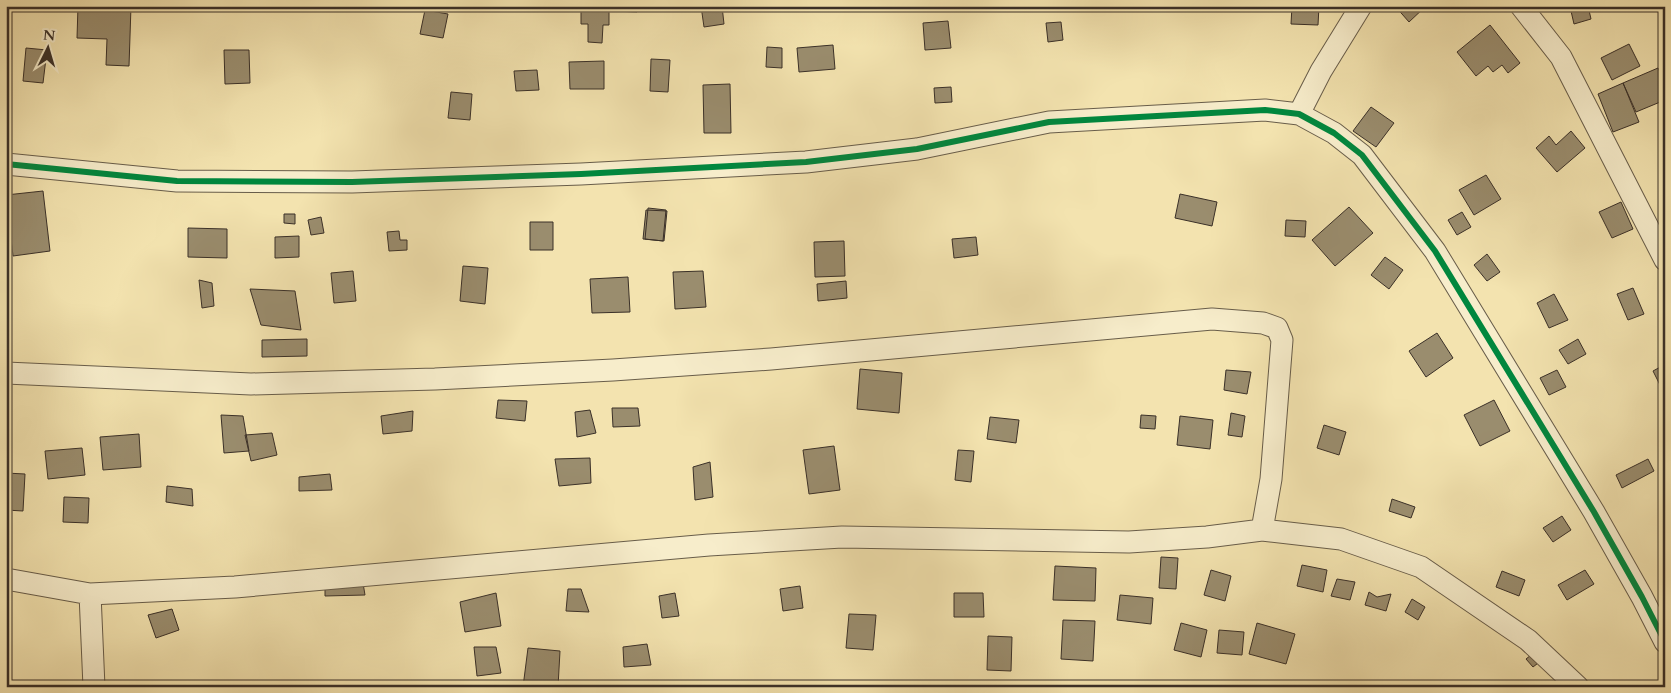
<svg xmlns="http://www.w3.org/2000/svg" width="1671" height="693" font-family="Cardo,serif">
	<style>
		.building { fill: #9a8d6e; stroke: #3a3028 }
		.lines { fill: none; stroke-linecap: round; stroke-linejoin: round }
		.street-casing { stroke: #685d4a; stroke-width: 23 }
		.street { stroke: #f7edcb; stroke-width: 21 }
		.cycleway-casing { stroke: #f7edcb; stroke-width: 9 }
		.cycleway { stroke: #00873e; stroke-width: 6 }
	</style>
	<rect width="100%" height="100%" fill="#f3e3af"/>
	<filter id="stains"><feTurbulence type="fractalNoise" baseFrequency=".004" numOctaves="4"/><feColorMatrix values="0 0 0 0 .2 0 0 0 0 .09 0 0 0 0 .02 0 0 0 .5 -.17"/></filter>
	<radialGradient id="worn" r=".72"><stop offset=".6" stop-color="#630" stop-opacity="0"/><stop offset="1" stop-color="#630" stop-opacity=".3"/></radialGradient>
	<path class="building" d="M 78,6 L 131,6 L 129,66 L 106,65 L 107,39 L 77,38 Z
		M 176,6 L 200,6 L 200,10 L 176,9 Z
		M 581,6 L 609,6 L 609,25 L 603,25 L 602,43 L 588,42 L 588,24 L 581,24 Z
		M 613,6 L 638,6 L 637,12 L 613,11 Z
		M 701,6 L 722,6 L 724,24 L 704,27 Z
		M 1292,6 L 1319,6 L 1318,25 L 1291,24 Z
		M 1395,6 L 1426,6 L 1409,22 Z
		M 1588,6 L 1591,19 L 1574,24 L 1571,11 Z
		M 425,10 L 448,14 L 443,38 L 420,34 Z
		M 948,21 L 951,48 L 925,50 L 923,23 Z
		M 1061,22 L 1063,40 L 1048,42 L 1046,23 Z
		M 1490,25 L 1520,63 L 1508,73 L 1502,65 L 1493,72 L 1488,66 L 1476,76 L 1457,52 Z
		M 1629,44 L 1640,66 L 1612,80 L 1601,58 Z
		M 833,45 L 835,69 L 799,72 L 797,48 Z
		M 767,47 L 782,48 L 782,68 L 766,67 Z
		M 26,48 L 47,50 L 43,83 L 23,81 Z
		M 224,50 L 249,50 L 250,83 L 225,84 Z
		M 651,59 L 670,60 L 668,92 L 650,91 Z
		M 604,61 L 604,89 L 570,89 L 569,62 Z
		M 1658,68 L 1665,82 L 1665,100 L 1636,112 L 1623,83 Z
		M 537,70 L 539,90 L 516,91 L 514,71 Z
		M 1623,83 L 1639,122 L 1613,132 L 1598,94 Z
		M 730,84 L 731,133 L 704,133 L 703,85 Z
		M 951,87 L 952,102 L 935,103 L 934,88 Z
		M 451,92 L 472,94 L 470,120 L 448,118 Z
		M 1371,107 L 1394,123 L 1376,147 L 1353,131 Z
		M 1571,131 L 1585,148 L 1557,172 L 1536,148 L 1549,136 L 1556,145 Z
		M 1486,175 L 1501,199 L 1474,215 L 1459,190 Z
		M 43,191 L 50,251 L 13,256 L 6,195 Z
		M 1180,194 L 1217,202 L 1212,226 L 1175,218 Z
		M 1621,202 L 1633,229 L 1612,238 L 1599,212 Z
		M 1349,207 L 1373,233 L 1335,266 L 1312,240 Z
		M 648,208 L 666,210 L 663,241 L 645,239 Z
		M 646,210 L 667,211 L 664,241 L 643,239 Z
		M 1462,212 L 1471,227 L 1457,235 L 1448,220 Z
		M 284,214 L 295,214 L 295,224 L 284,223 Z
		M 321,217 L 324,233 L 311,235 L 308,220 Z
		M 1286,220 L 1306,221 L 1305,237 L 1285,236 Z
		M 530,222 L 553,222 L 553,250 L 530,250 Z
		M 188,228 L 227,229 L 227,258 L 188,257 Z
		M 399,231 L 400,240 L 407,240 L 407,250 L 389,251 L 387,232 Z
		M 299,236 L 299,257 L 275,258 L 275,237 Z
		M 976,237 L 978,255 L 954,258 L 952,239 Z
		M 844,241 L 845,276 L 815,277 L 814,242 Z
		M 1487,254 L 1500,272 L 1487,281 L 1474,265 Z
		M 1385,257 L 1403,270 L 1389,289 L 1371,275 Z
		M 463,266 L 488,268 L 485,304 L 460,301 Z
		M 353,271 L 356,301 L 334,303 L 331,273 Z
		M 703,271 L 706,307 L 675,309 L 673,272 Z
		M 628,277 L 630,312 L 592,313 L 590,279 Z
		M 199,280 L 212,283 L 214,306 L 202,308 Z
		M 846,281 L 847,298 L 818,301 L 817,284 Z
		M 1633,288 L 1644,314 L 1628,320 L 1617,294 Z
		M 250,289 L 295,291 L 301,330 L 261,325 Z
		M 1554,294 L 1568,320 L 1549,328 L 1537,303 Z
		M 1437,333 L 1453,358 L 1426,377 L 1409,351 Z
		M 307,339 L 307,356 L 262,357 L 262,340 Z
		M 1578,339 L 1586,354 L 1568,364 L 1559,350 Z
		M 1664,365 L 1665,367 L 1664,393 L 1653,371 Z
		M 860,369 L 902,373 L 899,413 L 857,409 Z
		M 1226,370 L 1251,372 L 1247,394 L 1224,390 Z
		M 1557,370 L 1566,387 L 1549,395 L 1540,378 Z
		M 498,400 L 527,401 L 525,421 L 496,418 Z
		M 1494,400 L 1510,431 L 1480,446 L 1464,415 Z
		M 612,408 L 638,408 L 640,426 L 613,427 Z
		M 590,410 L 596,433 L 577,437 L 575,412 Z
		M 413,411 L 412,431 L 383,434 L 381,416 Z
		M 1231,413 L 1245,416 L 1242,437 L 1228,435 Z
		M 221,415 L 243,416 L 249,451 L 224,453 Z
		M 1141,415 L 1156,416 L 1155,429 L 1140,428 Z
		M 1180,416 L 1213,420 L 1210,449 L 1177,445 Z
		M 990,417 L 1019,420 L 1016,443 L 987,439 Z
		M 1324,425 L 1346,432 L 1339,455 L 1317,448 Z
		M 272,433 L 277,455 L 251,461 L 245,435 Z
		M 139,434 L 141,467 L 103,470 L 100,437 Z
		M 834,446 L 840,490 L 809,494 L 803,450 Z
		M 82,448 L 85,475 L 48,479 L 45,451 Z
		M 958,450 L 974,451 L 971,482 L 955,480 Z
		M 590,458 L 591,483 L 559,486 L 555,459 Z
		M 1648,459 L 1654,471 L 1622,488 L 1616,475 Z
		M 710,462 L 713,497 L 695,500 L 693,467 Z
		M 6,473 L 25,474 L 23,511 L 6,510 Z
		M 330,474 L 332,490 L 299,491 L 299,477 Z
		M 167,486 L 192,489 L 193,506 L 166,502 Z
		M 64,497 L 89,498 L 88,523 L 63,522 Z
		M 1392,499 L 1415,507 L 1411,518 L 1389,511 Z
		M 1562,516 L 1571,530 L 1553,542 L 1543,528 Z
		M 1161,557 L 1178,558 L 1176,589 L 1159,588 Z
		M 1302,565 L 1327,570 L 1323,592 L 1297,586 Z
		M 1055,566 L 1096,568 L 1095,601 L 1053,600 Z
		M 1211,570 L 1231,576 L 1225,601 L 1204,595 Z
		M 1585,570 L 1594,584 L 1567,600 L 1558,585 Z
		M 1502,571 L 1525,580 L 1519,596 L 1496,587 Z
		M 1337,579 L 1355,582 L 1350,600 L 1331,596 Z
		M 325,582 L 363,583 L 365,595 L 325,596 Z
		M 800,586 L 803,608 L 783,611 L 780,589 Z
		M 568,589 L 581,589 L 589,612 L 566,611 Z
		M 1369,592 L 1377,597 L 1391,594 L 1386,611 L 1365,605 Z
		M 496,593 L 501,626 L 465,632 L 460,602 Z
		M 675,593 L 679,616 L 662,618 L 659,596 Z
		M 954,593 L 983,593 L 984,617 L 954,617 Z
		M 1120,595 L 1153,598 L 1151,624 L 1117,620 Z
		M 1412,599 L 1425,607 L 1418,620 L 1405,612 Z
		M 172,609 L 179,630 L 156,638 L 148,615 Z
		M 849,614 L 876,615 L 873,650 L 846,648 Z
		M 1063,620 L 1095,621 L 1093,661 L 1061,659 Z
		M 1181,623 L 1207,630 L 1201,657 L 1174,650 Z
		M 1257,623 L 1295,634 L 1286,664 L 1249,654 Z
		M 1219,630 L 1244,632 L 1242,655 L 1217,653 Z
		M 988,636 L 1012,637 L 1011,671 L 987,670 Z
		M 647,644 L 651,665 L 624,667 L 623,647 Z
		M 474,647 L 496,647 L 501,673 L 477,676 Z
		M 528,648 L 560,651 L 558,687 L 523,687 Z
		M 1536,651 L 1542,660 L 1533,667 L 1526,659 Z"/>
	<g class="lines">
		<defs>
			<path id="street" d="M 1521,6 L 1561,57 L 1665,260
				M 1299,114 L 1321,71 L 1361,6
				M 6,164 L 177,181 L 352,182 L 581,174 L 806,162 L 917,149 L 1049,122 L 1265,110 L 1299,114 L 1334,133 L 1362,155 L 1435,251 L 1594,512 L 1642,597 L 1665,642
				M 6,373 L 251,384 L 435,379 L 613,370 L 771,359 L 1212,319 L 1263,323 L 1277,328 L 1282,340 L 1271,479 L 1262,530
				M 6,579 L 90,594 L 235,587 L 709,545 L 842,537 L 1129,542 L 1207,537 L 1262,530 L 1341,539 L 1421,567 L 1528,640 L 1578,687
				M 90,594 L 94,687"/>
		</defs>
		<use href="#street" class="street-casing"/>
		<use href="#street" class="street"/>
		<defs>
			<path id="cycleway" d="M 6,164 L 177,181 L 352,182 L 581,174 L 806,162 L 917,149 L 1049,122 L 1265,110 L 1299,114 L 1334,133 L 1362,155 L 1435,251 L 1594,512 L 1642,597 L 1665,642"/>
		</defs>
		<use href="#cycleway" class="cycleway-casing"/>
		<use href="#cycleway" class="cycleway"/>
	</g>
	<rect width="1671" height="693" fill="none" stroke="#f3e3af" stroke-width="25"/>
	<rect x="8" y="8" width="1656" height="678" fill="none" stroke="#3a3028" stroke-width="2.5"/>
	<rect x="12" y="12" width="1646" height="668" fill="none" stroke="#3a3028"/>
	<g transform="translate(48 48) rotate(5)" stroke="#f7edcb" stroke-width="4" paint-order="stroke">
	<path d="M0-4L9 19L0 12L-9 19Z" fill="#3a3028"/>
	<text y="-8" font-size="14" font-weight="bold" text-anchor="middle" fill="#3a3028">N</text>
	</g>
	<rect width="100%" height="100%" filter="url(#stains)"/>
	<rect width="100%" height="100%" fill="url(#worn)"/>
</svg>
